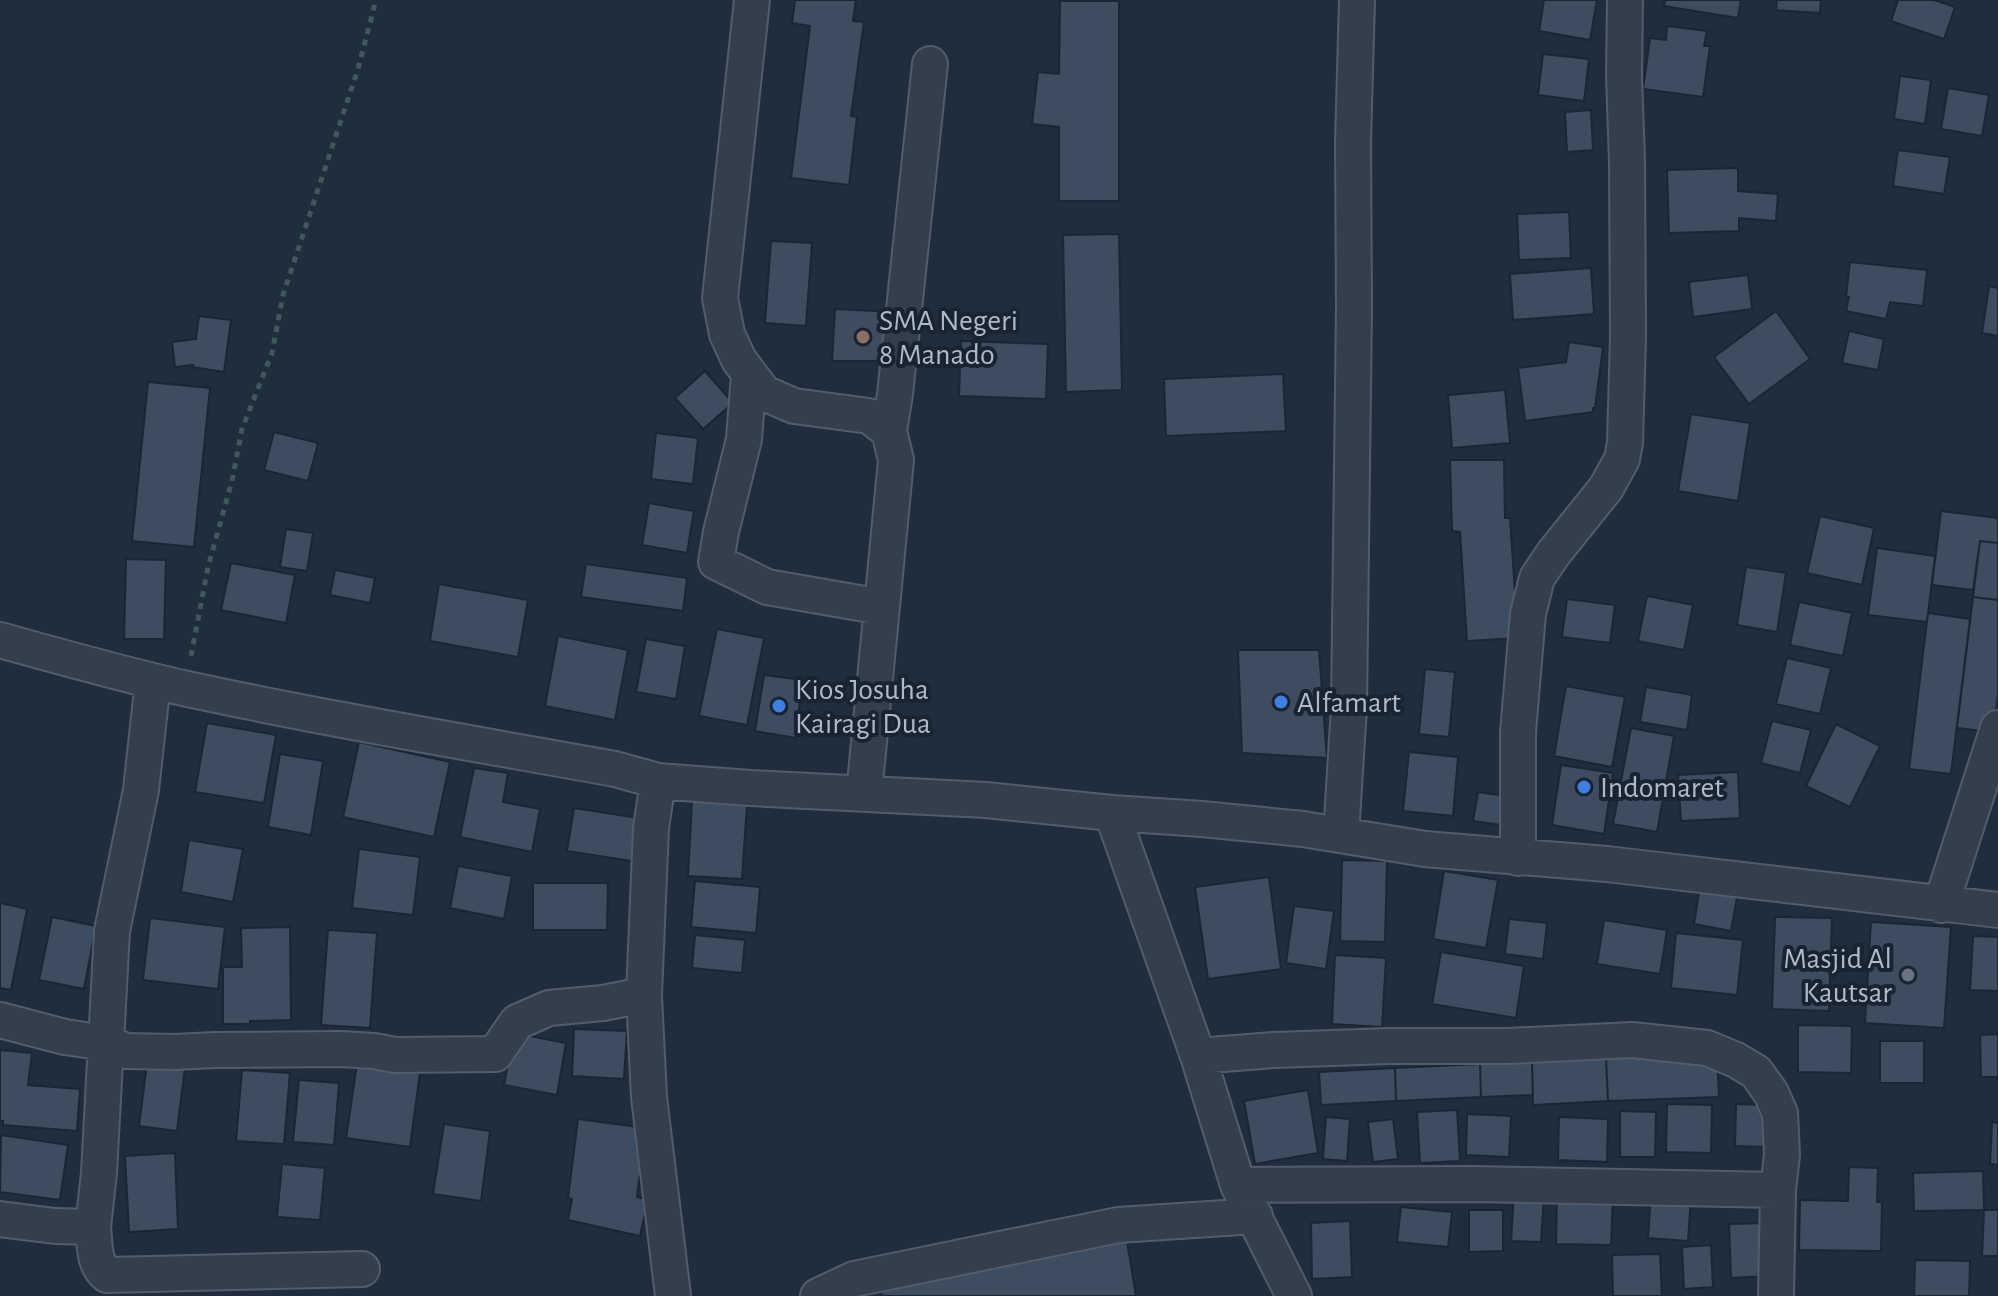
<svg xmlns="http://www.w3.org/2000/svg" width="1998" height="1296" font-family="'Alegreya Sans',sans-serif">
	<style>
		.building { fill: #3e4c60; stroke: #1b2634; stroke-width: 2 }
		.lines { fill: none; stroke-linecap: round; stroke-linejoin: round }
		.minor-casing { stroke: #525c6b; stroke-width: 38 }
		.path { stroke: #40585c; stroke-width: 5; stroke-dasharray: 6 6; stroke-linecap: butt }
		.minor { stroke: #343e4d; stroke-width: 34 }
		.education-dot { fill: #8d6e63; stroke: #192432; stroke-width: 3 }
		.shop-dot { fill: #3f7fe0; stroke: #192432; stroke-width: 3 }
		.worship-dot { fill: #6b7280; stroke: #192432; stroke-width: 3 }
		.labels { text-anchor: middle; stroke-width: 8; stroke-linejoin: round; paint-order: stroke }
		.poi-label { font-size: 30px; fill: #afb9c9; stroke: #192432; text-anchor: start }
	</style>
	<rect width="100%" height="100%" fill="#202d3d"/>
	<path class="building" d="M 795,0 L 856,0 L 853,21 L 864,22 L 851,116 L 857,117 L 849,185 L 791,178 L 810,26 L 792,23 Z
		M 1544,0 L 1597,0 L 1590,40 L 1539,31 Z
		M 1665,0 L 1741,0 L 1738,18 L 1664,6 Z
		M 1777,0 L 1821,0 L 1820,13 L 1776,10 Z
		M 1898,0 L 1934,0 L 1955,7 L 1944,39 L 1891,21 Z
		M 1060,1 L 1119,1 L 1119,201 L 1059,201 L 1059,127 L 1032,124 L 1038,72 L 1059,74 Z
		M 1667,26 L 1707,31 L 1704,46 L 1710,46 L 1703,97 L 1643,89 L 1650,38 L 1666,40 Z
		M 1543,54 L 1589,59 L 1584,101 L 1538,95 Z
		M 1900,76 L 1931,80 L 1925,124 L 1894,119 Z
		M 1948,88 L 1989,95 L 1982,136 L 1941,129 Z
		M 1591,110 L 1593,150 L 1567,152 L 1565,112 Z
		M 1898,150 L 1950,157 L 1944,194 L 1893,186 Z
		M 1738,168 L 1738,191 L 1778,194 L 1776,221 L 1739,218 L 1739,231 L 1669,233 L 1667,170 Z
		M 1569,212 L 1571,258 L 1519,260 L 1517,214 Z
		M 1119,234 L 1122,390 L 1066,392 L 1063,235 Z
		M 771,241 L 812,243 L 806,326 L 765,323 Z
		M 1850,262 L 1927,270 L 1923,306 L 1890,302 L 1886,319 L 1846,311 L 1849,297 L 1846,296 Z
		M 1591,268 L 1594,314 L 1513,320 L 1510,274 Z
		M 1748,275 L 1752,309 L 1693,317 L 1689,282 Z
		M 1989,286 L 1998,288 L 1998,336 L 1982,333 Z
		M 835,309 L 895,312 L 891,361 L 832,361 Z
		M 1776,311 L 1810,359 L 1749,404 L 1714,357 Z
		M 199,316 L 231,320 L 224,372 L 192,367 L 193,365 L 175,367 L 172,342 L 196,339 Z
		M 1849,331 L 1884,339 L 1878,370 L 1842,363 Z
		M 961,341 L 1048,344 L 1046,399 L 959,396 Z
		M 1569,342 L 1603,347 L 1595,408 L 1593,408 L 1593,412 L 1525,421 L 1518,368 L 1566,362 Z
		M 705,371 L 733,403 L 703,429 L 675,398 Z
		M 1283,374 L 1286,431 L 1166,436 L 1164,379 Z
		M 148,382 L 210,388 L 194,547 L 132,541 Z
		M 1505,390 L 1510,443 L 1452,448 L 1448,395 Z
		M 1691,414 L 1750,423 L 1738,501 L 1678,491 Z
		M 274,432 L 318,443 L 308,481 L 264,470 Z
		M 656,433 L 698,438 L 693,484 L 651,479 Z
		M 1450,460 L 1504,460 L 1505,518 L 1510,518 L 1518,638 L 1467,641 L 1460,532 L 1452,531 Z
		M 649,503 L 694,511 L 687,553 L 642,545 Z
		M 1941,511 L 1998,518 L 1998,543 L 1980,541 L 1973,590 L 1932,585 Z
		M 1820,516 L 1874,528 L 1862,585 L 1807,573 Z
		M 286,529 L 313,533 L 307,571 L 280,567 Z
		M 1980,541 L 1998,543 L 1998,600 L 1973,597 Z
		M 1877,548 L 1935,556 L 1927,622 L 1868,615 Z
		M 126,559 L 166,560 L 164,639 L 124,639 Z
		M 231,563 L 295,575 L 286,623 L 221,610 Z
		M 586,564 L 687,578 L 683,611 L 581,597 Z
		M 1746,567 L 1786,573 L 1777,632 L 1737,625 Z
		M 335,570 L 375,578 L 370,603 L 330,595 Z
		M 439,584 L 528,600 L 518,657 L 430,641 Z
		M 1647,596 L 1693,605 L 1684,650 L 1638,641 Z
		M 1973,597 L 1998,600 L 1998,695 L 1993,732 L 1957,728 Z
		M 1567,599 L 1615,605 L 1610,643 L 1562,637 Z
		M 1799,602 L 1852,613 L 1843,656 L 1790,645 Z
		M 1928,613 L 1970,619 L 1951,774 L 1909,769 Z
		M 717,629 L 764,638 L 747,725 L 699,716 Z
		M 558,636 L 628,650 L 615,720 L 545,706 Z
		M 646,639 L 685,646 L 676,699 L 636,692 Z
		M 1238,650 L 1319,650 L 1327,758 L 1242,753 Z
		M 1787,658 L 1831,668 L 1820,714 L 1776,704 Z
		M 1425,669 L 1455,672 L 1449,737 L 1419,734 Z
		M 764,675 L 802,680 L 796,738 L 755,731 Z
		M 1566,686 L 1625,697 L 1612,767 L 1554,756 Z
		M 1646,687 L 1692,695 L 1687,730 L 1640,722 Z
		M 1772,721 L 1811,730 L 1800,773 L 1761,763 Z
		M 207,723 L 276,735 L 264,803 L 195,792 Z
		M 1836,724 L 1880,746 L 1850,807 L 1806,786 Z
		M 1631,728 L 1674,736 L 1657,832 L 1613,824 Z
		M 359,742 L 450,762 L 434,837 L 343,817 Z
		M 1409,752 L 1458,757 L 1453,816 L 1403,811 Z
		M 280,754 L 323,761 L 311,835 L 268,827 Z
		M 1561,765 L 1613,773 L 1604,834 L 1552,825 Z
		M 474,768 L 508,773 L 503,802 L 540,809 L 532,852 L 460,837 Z
		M 1738,772 L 1740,818 L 1681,821 L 1678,775 Z
		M 1478,792 L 1506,796 L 1501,825 L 1473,821 Z
		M 692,801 L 747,805 L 742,879 L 688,876 Z
		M 574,808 L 645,819 L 638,862 L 567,851 Z
		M 189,840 L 243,849 L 233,902 L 181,892 Z
		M 359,849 L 420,857 L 413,915 L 352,908 Z
		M 1342,860 L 1387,861 L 1385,942 L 1340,941 Z
		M 458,866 L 512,876 L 504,919 L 450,908 Z
		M 1444,871 L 1498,880 L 1486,948 L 1433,939 Z
		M 1269,877 L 1281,969 L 1208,979 L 1195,887 Z
		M 695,881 L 760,887 L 756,933 L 691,927 Z
		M 533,883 L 608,883 L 607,930 L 533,930 Z
		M 1700,885 L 1738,892 L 1731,931 L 1694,924 Z
		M 0,903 L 27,909 L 11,990 L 0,988 Z
		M 1294,906 L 1334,911 L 1326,969 L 1286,963 Z
		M 52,917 L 96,926 L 84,989 L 39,980 Z
		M 1775,917 L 1832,918 L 1829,1011 L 1772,1009 Z
		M 150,918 L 225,927 L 218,989 L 143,980 Z
		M 1509,919 L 1547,923 L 1543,959 L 1505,954 Z
		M 1604,920 L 1667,930 L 1660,974 L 1597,964 Z
		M 1871,922 L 1951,927 L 1944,1028 L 1865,1023 Z
		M 290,927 L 291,1020 L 250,1021 L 250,1024 L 223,1024 L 223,967 L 242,967 L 241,928 Z
		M 328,930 L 377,933 L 370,1028 L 321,1025 Z
		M 1676,933 L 1743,940 L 1737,995 L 1671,988 Z
		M 695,935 L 745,940 L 742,973 L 692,968 Z
		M 1973,936 L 1998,937 L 1998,991 L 1970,990 Z
		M 1441,952 L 1524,966 L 1516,1018 L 1432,1004 Z
		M 1335,955 L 1386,958 L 1382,1027 L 1332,1024 Z
		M 1798,1025 L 1852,1026 L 1851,1073 L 1798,1072 Z
		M 574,1029 L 627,1031 L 624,1079 L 572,1076 Z
		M 514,1033 L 566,1043 L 557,1095 L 504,1085 Z
		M 1998,1034 L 1998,1077 L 1981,1077 L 1980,1035 Z
		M 1880,1041 L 1924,1041 L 1924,1083 L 1880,1083 Z
		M 0,1050 L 32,1053 L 28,1085 L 80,1089 L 77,1131 L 3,1125 L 3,1121 L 0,1121 Z
		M 1717,1053 L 1719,1097 L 1608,1101 L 1606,1058 Z
		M 1606,1058 L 1608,1101 L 1533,1105 L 1532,1061 Z
		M 1532,1061 L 1533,1095 L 1481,1097 L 1480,1064 Z
		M 147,1063 L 185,1068 L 177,1131 L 139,1126 Z
		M 357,1064 L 420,1073 L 410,1147 L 346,1138 Z
		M 1480,1064 L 1481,1097 L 1396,1101 L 1395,1068 Z
		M 1395,1068 L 1396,1101 L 1321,1105 L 1319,1072 Z
		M 242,1070 L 290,1073 L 284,1144 L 236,1141 Z
		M 299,1080 L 339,1083 L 334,1145 L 293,1142 Z
		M 1308,1090 L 1318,1153 L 1255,1164 L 1244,1101 Z
		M 1667,1104 L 1712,1105 L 1711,1153 L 1666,1152 Z
		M 1736,1104 L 1767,1105 L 1766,1147 L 1735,1146 Z
		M 1457,1110 L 1460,1161 L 1420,1163 L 1417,1112 Z
		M 1620,1111 L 1656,1112 L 1655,1157 L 1620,1157 Z
		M 1467,1114 L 1511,1116 L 1509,1157 L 1466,1155 Z
		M 1326,1117 L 1350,1119 L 1347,1161 L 1323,1159 Z
		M 1559,1117 L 1608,1119 L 1607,1162 L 1558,1160 Z
		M 578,1119 L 646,1128 L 637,1197 L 648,1200 L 640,1236 L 568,1220 L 572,1199 L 568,1198 Z
		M 1393,1119 L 1398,1159 L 1373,1162 L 1368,1122 Z
		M 1992,1122 L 1998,1123 L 1998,1165 L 1990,1164 Z
		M 444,1124 L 490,1131 L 481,1201 L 433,1194 Z
		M 1,1135 L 68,1145 L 60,1200 L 0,1192 Z
		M 175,1153 L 178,1229 L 129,1232 L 125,1156 Z
		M 282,1164 L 325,1168 L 320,1220 L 277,1217 Z
		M 1849,1167 L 1878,1168 L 1877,1202 L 1882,1202 L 1881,1251 L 1799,1250 L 1800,1200 L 1848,1201 Z
		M 1983,1171 L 1984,1210 L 1914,1211 L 1913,1173 Z
		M 1514,1192 L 1544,1194 L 1541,1242 L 1511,1241 Z
		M 1557,1194 L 1613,1195 L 1611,1245 L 1556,1244 Z
		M 1651,1194 L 1691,1197 L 1688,1241 L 1648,1238 Z
		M 1401,1207 L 1452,1212 L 1448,1247 L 1397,1242 Z
		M 1469,1210 L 1503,1210 L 1503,1251 L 1469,1252 Z
		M 1984,1210 L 1998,1210 L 1998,1256 L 1982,1256 Z
		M 1350,1221 L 1352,1277 L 1312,1279 L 1311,1223 Z
		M 1767,1223 L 1769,1276 L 1731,1278 L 1729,1224 Z
		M 1126,1235 L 1136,1296 L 882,1296 L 878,1278 Z
		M 1711,1245 L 1713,1287 L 1684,1289 L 1682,1247 Z
		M 1660,1254 L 1662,1296 L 1613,1296 L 1612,1255 Z
		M 1915,1260 L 1970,1261 L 1969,1296 L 1914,1296 Z"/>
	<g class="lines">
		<defs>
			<path id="minor" d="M 752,0 L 720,298 L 727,334 L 739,360 L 764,393 L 794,406 L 869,416 L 889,431 L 896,460 L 864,794
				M 749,374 L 744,439 L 721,532 L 716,562 L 767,587 L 882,607
				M 889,431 L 895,394 L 930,64
				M 0,640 C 61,657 121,674 183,688 C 326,719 471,743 615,769 L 658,781 L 750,788 L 986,800 L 1112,813 L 1202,819 L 1303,829 L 1425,849 L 1607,864 L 1998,910
				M 1112,813 L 1198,1056 L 1238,1185 L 1294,1296
				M 1341,835 L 1349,707 L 1354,308 L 1353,142 L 1357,0
				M 1518,858 L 1518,732 L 1528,614 L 1537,578 L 1553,554 L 1606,488 L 1622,459 L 1625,443 L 1628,336 L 1627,161 L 1624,76 L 1625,0
				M 1941,905 L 1998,728
				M 644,995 L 649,1097 L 673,1296
				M 0,1020 L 65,1037 L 106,1043 L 126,1051 L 175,1052 L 215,1050 L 341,1049 L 374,1051 L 395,1055 L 495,1054 L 517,1022 L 549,1008 L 603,1003 L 644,995 L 651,828 L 658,781
				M 1198,1056 L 1274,1050 L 1390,1046 L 1508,1046 L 1632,1040 L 1707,1048 L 1736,1060 L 1756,1072 L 1771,1093 L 1780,1113 L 1782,1155 L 1778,1190 L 1776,1296
				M 1238,1185 L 1471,1184 L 1778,1190
				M 0,1219 L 55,1226 L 93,1227 L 99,1173 L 112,931 L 141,790 L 153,681
				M 93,1227 C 95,1243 93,1264 107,1275 L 362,1269
				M 818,1296 L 854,1279 L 1118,1225 L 1255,1216"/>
		</defs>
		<use href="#minor" class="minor-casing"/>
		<path class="path" d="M 191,656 L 208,567 L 232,481 L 242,429 L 272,353 L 283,295 L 358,69 L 376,0"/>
		<use href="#minor" class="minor"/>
	</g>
	<circle class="education-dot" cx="863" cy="337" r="8"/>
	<g class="shop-dot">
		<circle cx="1281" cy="702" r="8"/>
		<circle cx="779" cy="706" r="8"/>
		<circle cx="1584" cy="787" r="8"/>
	</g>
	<circle class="worship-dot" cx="1908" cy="975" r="8"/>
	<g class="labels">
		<g class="poi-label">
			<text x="879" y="330">SMA Negeri<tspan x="879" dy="34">8 Manado</tspan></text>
			<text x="795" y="699">Kios Josuha<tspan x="795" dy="34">Kairagi Dua</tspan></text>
			<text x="1297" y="712">Alfamart</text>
			<text x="1600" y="797">Indomaret</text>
			<text x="1892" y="968" text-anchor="end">Masjid Al<tspan x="1892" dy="34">Kautsar</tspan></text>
		</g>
	</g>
</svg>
